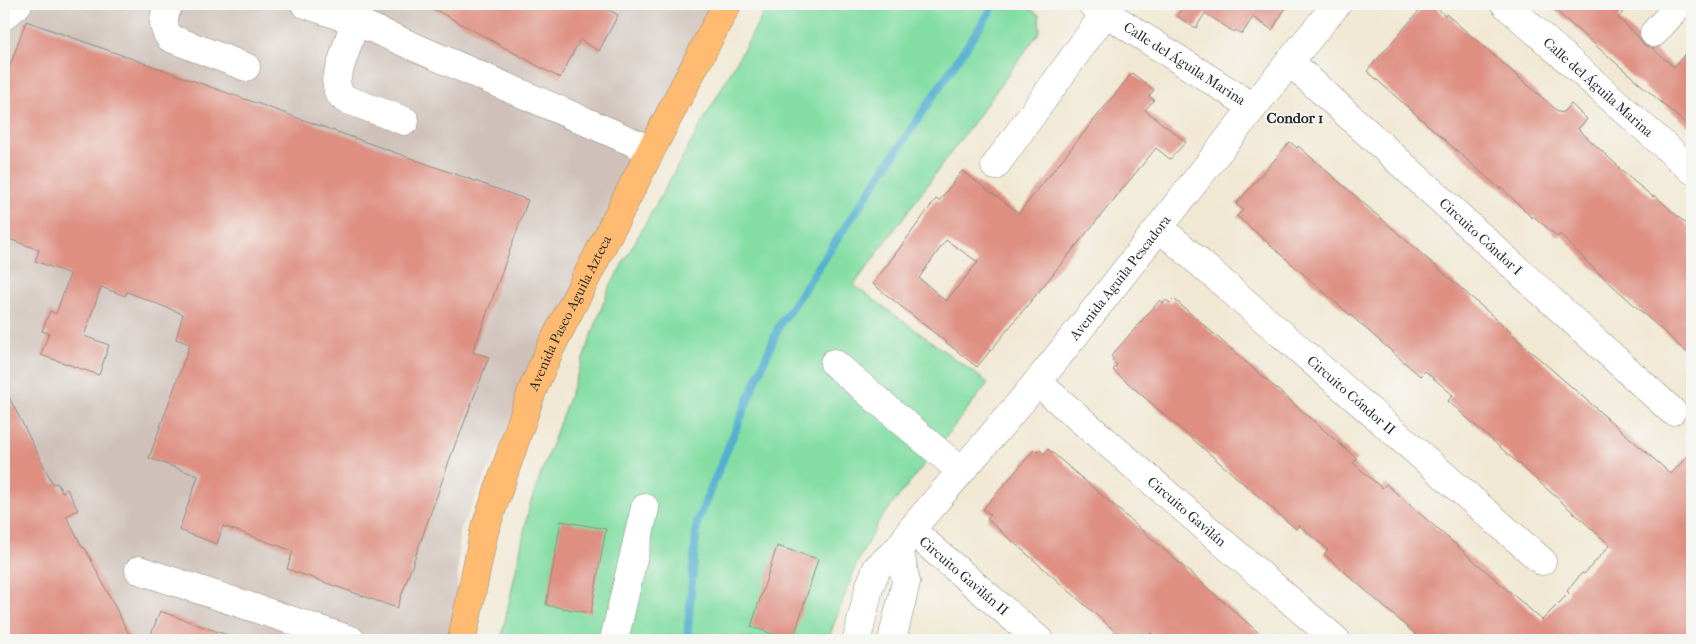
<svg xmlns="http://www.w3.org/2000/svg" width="1696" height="644" font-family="'IM FELL French Canon',serif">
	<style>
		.industrial { fill: #cfc1ba }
		.green { fill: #84dea4; stroke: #588468 }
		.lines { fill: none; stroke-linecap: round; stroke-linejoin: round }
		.stream { stroke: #52afd0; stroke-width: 8 }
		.building { fill: #de8f82; fill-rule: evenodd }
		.minor-casing { stroke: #8e8a7f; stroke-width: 29 }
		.major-casing { stroke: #8e8a7f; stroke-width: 29 }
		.minor { stroke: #fff; stroke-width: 28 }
		.major { stroke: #febb71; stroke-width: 28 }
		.labels { text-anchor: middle; stroke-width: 4; stroke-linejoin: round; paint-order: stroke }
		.street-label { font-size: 14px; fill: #2b2b2b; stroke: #f6f6f2 }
		.neighbourhood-label { font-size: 15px; font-weight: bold; fill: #2b2b2b; stroke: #f6f6f2 }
	</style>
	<rect width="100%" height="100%" fill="#f6f6f2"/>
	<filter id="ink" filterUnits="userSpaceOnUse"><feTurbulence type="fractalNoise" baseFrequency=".02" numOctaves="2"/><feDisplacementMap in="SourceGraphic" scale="10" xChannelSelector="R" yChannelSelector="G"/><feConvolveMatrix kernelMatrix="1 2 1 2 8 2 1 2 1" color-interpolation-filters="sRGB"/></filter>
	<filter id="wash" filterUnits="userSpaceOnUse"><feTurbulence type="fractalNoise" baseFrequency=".0096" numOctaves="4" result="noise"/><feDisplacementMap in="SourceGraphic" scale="20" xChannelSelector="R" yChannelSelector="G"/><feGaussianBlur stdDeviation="1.12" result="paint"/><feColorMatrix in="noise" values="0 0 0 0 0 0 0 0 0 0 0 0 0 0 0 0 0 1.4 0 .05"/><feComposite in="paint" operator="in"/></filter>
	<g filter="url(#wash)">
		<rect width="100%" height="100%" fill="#f1e8d3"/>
		<path class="industrial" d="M 4,4 L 726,4 L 548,347 L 459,532 L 456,640 L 4,640 Z"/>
		<path class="green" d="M 769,4 L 1023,4 L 1039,15 L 1040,31 L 854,285 L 988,383 L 877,524 L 856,565 L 828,640 L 501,640 L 530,504 L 609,288 Z"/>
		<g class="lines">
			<path class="stream" d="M 687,640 L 697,522 L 779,326 L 995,4"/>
		</g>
		<g id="blocks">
			<path class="building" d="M 425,4 L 598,4 L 618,15 L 599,51 L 580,40 L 560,78 Z
				M 1185,4 L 1288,4 L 1272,30 L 1253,17 L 1242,34 L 1235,30 L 1234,32 L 1205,13 L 1196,28 L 1177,16 Z
				M 1425,4 L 1434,4 L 1445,16 L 1446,14 L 1560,113 L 1561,112 L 1562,113 L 1571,104 L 1587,119 L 1578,129 L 1619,167 L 1618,168 L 1653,197 L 1655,196 L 1692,229 L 1692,252 L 1688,256 L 1692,260 L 1692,357 L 1592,267 L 1560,234 L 1558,237 L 1533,216 L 1532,218 L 1501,187 L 1500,189 L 1367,71 Z
				M 1548,4 L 1630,4 L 1618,18 L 1639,37 L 1644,45 L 1652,48 L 1674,67 L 1692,46 L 1692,129 Z
				M 26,21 L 528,200 L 473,352 L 489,357 L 458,439 L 457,439 L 397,608 L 287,569 L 293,551 L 223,526 L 217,544 L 179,530 L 198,476 L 149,458 L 190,344 L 176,339 L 183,314 L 127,292 L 125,296 L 101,287 L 84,336 L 109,345 L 99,375 L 41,355 L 49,333 L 42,331 L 50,311 L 56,314 L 70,274 L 35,261 L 39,250 L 4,237 L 4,83 Z
				M 1132,73 L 1154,90 L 1149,96 L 1154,100 L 1145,110 L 1186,142 L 1170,159 L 1156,148 L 977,367 L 873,284 L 936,199 L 939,201 L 962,171 L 1019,213 ZM 946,240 L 978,262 L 946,301 L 919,278 Z
				M 1290,142 L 1297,148 L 1298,146 L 1503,325 L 1518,340 L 1671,474 L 1692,451 L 1692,640 L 1422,640 L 1324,554 L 1328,550 L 1299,525 L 1296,529 L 1113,370 L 1117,365 L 1112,361 L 1114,359 L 1111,356 L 1160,300 L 1163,303 L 1166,300 L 1170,303 L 1174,299 L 1357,459 L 1353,463 L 1382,488 L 1386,484 L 1542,620 L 1569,593 L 1567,591 L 1582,573 L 1584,574 L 1610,545 L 1448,401 L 1453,395 L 1425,371 L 1420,376 L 1237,216 L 1243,210 L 1236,204 Z
				M 4,387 L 53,484 L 57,483 L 62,492 L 67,489 L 78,510 L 66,516 L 83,548 L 85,548 L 132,640 L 4,640 Z
				M 1048,449 L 1111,503 L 1267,640 L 1159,640 L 1151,633 L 1145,640 L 1125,640 L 987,519 L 991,515 L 983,509 L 1003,486 L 1034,450 L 1037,452 L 1040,450 L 1044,454 Z
				M 561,521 L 606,529 L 591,613 L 546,605 Z
				M 777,546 L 818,559 L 793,640 L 751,627 Z
				M 160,611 L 235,638 L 234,640 L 149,640 Z"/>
		</g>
	</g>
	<g filter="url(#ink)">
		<use href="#blocks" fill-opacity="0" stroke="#8e8a7f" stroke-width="1"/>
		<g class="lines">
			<defs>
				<g id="minor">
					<path d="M 169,4 C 163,17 161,26 170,38 L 246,67"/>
					<path d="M 305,4 L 355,21 L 651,150"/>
					<path id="s1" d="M 1092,4 L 1253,107"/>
					<path id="s2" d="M 1505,4 L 1692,170"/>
					<path d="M 4,16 L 18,4"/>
					<path d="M 355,21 L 336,80 L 338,92 L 345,99 L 405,121"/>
					<path d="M 1654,33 L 1680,4"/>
					<path id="s3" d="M 1289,61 L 1672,411"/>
					<path d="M 995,166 L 1106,12"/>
					<path id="s4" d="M 1160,228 L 1542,561"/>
					<path d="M 834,363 L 961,471"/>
					<path id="s5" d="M 1037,382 L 1336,640"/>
					<path id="s6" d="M 911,530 L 1039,640"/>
					<path d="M 139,570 L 351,640"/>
					<path d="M 614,640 L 645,508"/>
					<path id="s7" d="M 857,640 L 869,588 L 877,568 L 899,548 L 911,530 C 953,480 997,431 1039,380 C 1139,256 1234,127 1337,4"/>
					<path d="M 892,640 L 906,582 L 899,548"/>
				</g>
				<g id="major">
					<path id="s8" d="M 462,640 L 484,532 L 532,391 L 550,349 L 651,150 L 727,4"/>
				</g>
			</defs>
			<use href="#minor" class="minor-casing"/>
			<use href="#major" class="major-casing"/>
			<use href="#minor" class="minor"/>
			<use href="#major" class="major"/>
		</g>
	</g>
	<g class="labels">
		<g class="street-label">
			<text dy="5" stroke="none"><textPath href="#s1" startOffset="110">Calle del Águila Marina</textPath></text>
			<text dy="5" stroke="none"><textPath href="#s2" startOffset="125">Calle del Águila Marina</textPath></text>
			<text dy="5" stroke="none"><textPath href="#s3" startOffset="260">Circuito Cóndor I</textPath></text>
			<text dy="5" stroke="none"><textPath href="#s7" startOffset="454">Avenida Aguila Pescadora</textPath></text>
			<text dy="5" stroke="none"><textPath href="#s8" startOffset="346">Avenida Paseo Aguila Azteca</textPath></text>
			<text dy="5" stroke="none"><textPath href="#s4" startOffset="254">Circuito Cóndor II</textPath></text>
			<text dy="5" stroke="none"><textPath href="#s5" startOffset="198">Circuito Gavilán</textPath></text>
			<text dy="5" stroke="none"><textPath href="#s6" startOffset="70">Circuito Gavilán II</textPath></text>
		</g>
		<g class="neighbourhood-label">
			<text x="1295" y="123">Condor 1</text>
		</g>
	</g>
	<rect width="1696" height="644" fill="none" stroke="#f6f6f2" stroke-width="20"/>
</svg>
